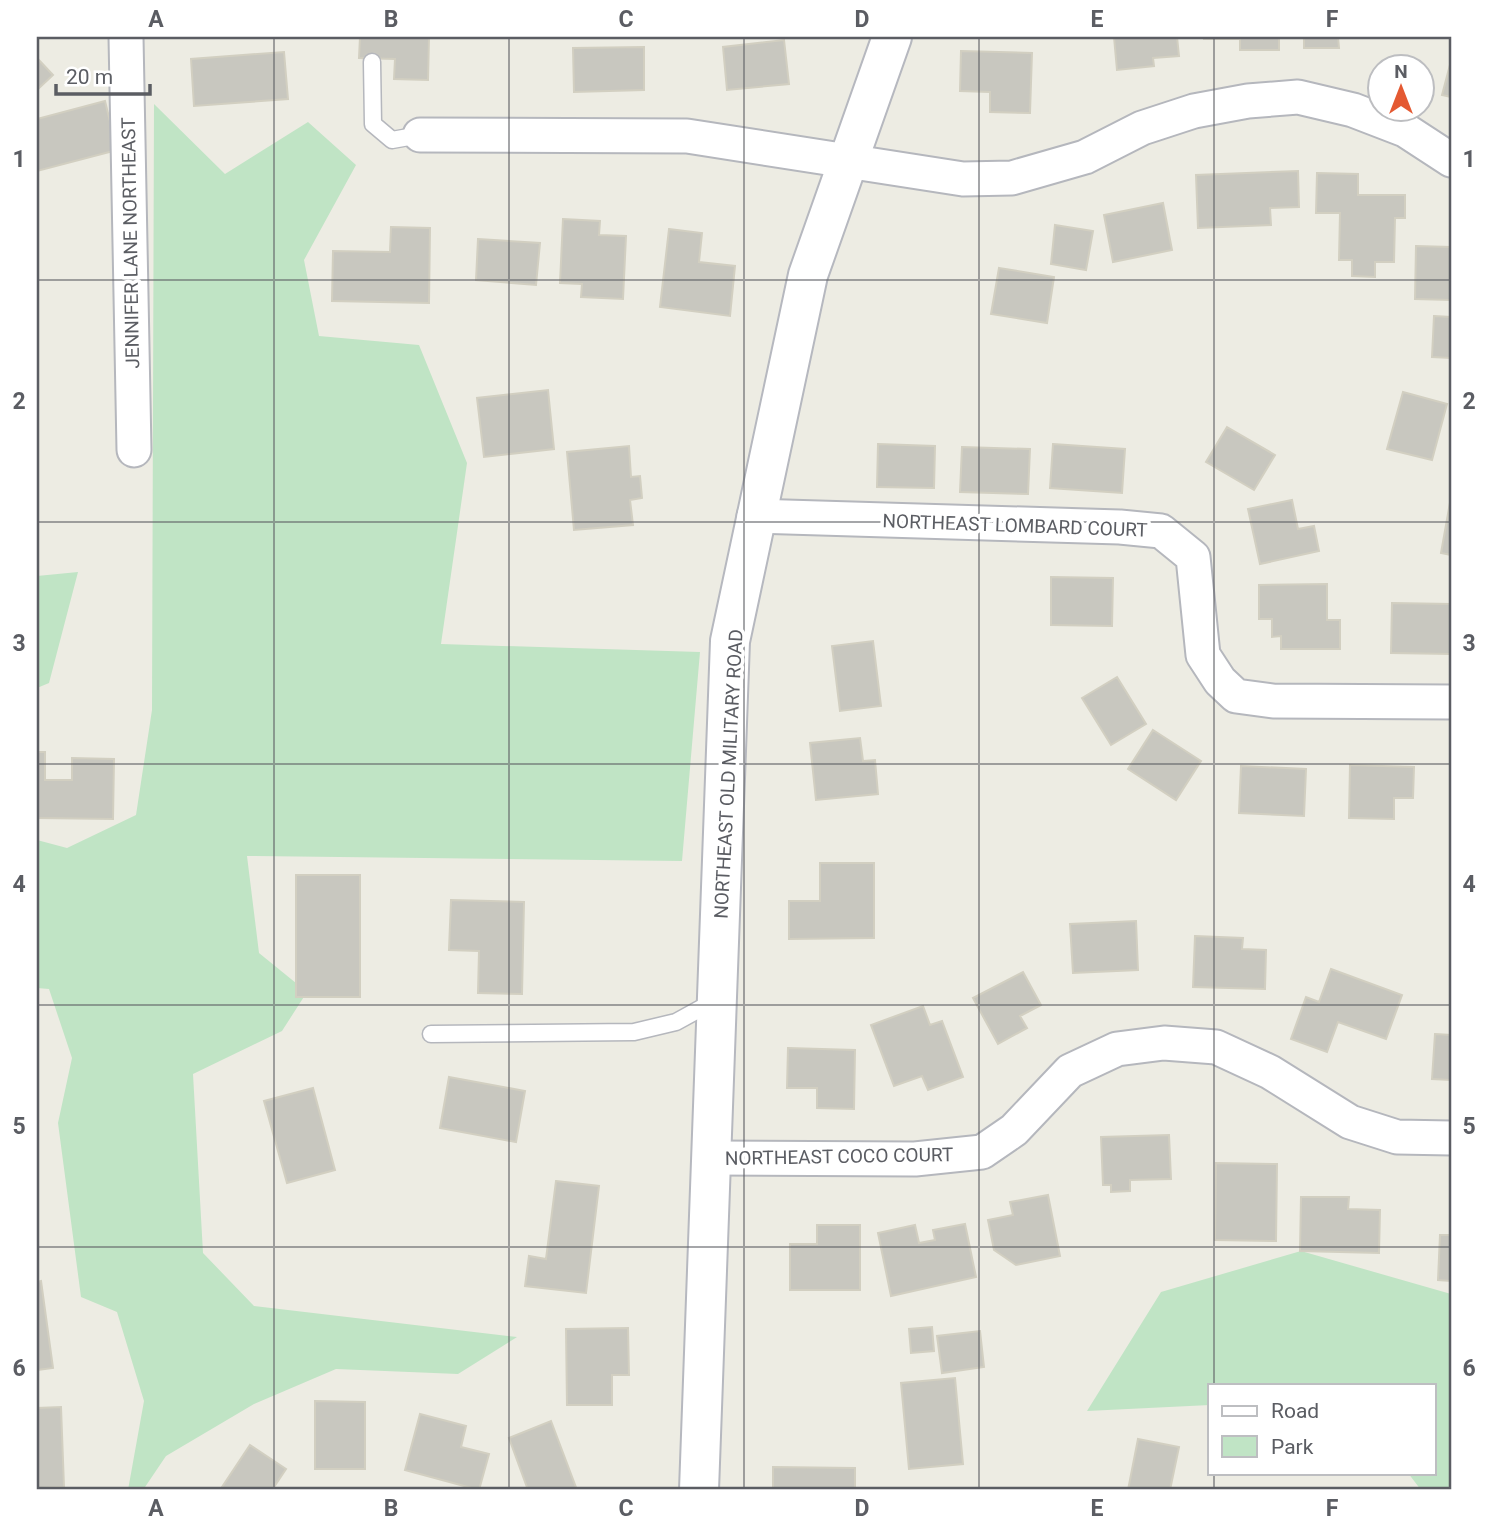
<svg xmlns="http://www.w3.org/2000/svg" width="1488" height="1527" font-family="Roboto,sans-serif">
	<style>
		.green { fill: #c0e4c5 }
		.building { fill: #c8c7bf; stroke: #d2cfc1; stroke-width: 2 }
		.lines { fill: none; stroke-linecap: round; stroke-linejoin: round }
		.lane-casing { stroke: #b5b7bd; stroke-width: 19 }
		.street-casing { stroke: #b5b7bd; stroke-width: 37 }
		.secondary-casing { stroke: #b6b8bf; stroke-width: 42 }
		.lane { stroke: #fff; stroke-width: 16 }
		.street { stroke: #fff; stroke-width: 33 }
		.secondary { stroke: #fff; stroke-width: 38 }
		.grid { fill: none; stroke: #5b5d63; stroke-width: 2; stroke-opacity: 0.55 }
		.labels { text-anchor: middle; stroke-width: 7; stroke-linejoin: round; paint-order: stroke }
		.street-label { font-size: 19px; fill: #5b5d63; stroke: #fff }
		.neatline { fill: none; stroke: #5b5d63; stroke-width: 2.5 }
		.grid-label { font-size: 23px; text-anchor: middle; font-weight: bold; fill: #5b5d63 }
	</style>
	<rect width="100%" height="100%" fill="#edece3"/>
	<path class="green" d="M 154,104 L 225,174 L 308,122 L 356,165 L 304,260 L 319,336 L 419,345 L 467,463 L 441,644 L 700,652 L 682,861 L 247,856 L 259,953 L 307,992 L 282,1031 L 193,1074 L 203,1253 L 254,1306 L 517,1337 L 458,1374 L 336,1369 L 254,1404 L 166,1456 L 143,1490 L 128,1490 L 144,1401 L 117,1312 L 81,1297 L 58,1123 L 72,1058 L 49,989 L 37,988 L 37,840 L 67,848 L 136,815 L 152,710 Z
		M 78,572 L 49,683 L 37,688 L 37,576 Z
		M 1301,1251 L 1451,1294 L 1451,1490 L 1421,1490 L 1408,1473 L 1434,1473 L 1434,1385 L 1210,1385 L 1210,1405 L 1087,1411 L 1161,1292 Z"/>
	<path class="building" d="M 360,37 L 429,37 L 428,80 L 394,79 L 395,59 L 359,58 Z
		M 1114,37 L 1177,37 L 1179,56 L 1153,58 L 1154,66 L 1117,70 Z
		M 1204,37 L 1279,37 L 1279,50 L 1240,50 L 1240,39 L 1204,39 Z
		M 1304,37 L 1338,37 L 1339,48 L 1304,48 Z
		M 784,40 L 789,84 L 727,90 L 723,47 Z
		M 644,47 L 644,90 L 574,92 L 573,48 Z
		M 961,51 L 1032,53 L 1030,113 L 990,112 L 990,92 L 960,91 Z
		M 284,52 L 288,99 L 194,106 L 191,59 Z
		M 37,58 L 53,75 L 37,90 Z
		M 1451,61 L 1451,97 L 1442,95 Z
		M 105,101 L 117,150 L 37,171 L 37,119 Z
		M 1298,171 L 1299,207 L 1270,208 L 1271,225 L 1198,228 L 1196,175 Z
		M 1317,173 L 1358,174 L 1358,195 L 1405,195 L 1405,218 L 1395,218 L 1394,262 L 1375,262 L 1375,277 L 1352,276 L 1352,260 L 1339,260 L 1340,213 L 1316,213 Z
		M 1163,203 L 1172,250 L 1113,262 L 1104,215 Z
		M 563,219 L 600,221 L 599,235 L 626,236 L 623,299 L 581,297 L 582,284 L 560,283 Z
		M 1055,225 L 1093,231 L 1086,270 L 1051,264 Z
		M 391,227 L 430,228 L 429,303 L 332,301 L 333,251 L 390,252 Z
		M 669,229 L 702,233 L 699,262 L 735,266 L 730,316 L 660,307 Z
		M 478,239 L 540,243 L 536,285 L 476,280 Z
		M 1416,246 L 1451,247 L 1451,300 L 1415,299 Z
		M 999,268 L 1054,277 L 1047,323 L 991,314 Z
		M 1434,316 L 1451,317 L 1451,358 L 1432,357 Z
		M 548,390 L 554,449 L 484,457 L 477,398 Z
		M 1403,392 L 1447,404 L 1432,460 L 1387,449 Z
		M 1227,427 L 1275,455 L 1254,490 L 1206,462 Z
		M 878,444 L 935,446 L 934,488 L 877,487 Z
		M 1053,444 L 1125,449 L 1122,493 L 1050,488 Z
		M 629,446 L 631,477 L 640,476 L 642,498 L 630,500 L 633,525 L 574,530 L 567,452 Z
		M 962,447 L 1030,449 L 1028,494 L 960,492 Z
		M 1451,497 L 1451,555 L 1441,553 Z
		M 1292,500 L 1298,529 L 1314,526 L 1319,551 L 1260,564 L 1248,509 Z
		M 1051,577 L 1113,578 L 1112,626 L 1051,625 Z
		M 1327,584 L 1327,620 L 1340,620 L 1340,649 L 1281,649 L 1281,636 L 1272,637 L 1272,619 L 1259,619 L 1259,585 Z
		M 1392,603 L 1451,604 L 1451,654 L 1391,653 Z
		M 873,641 L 881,706 L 840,711 L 832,646 Z
		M 1117,677 L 1146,724 L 1111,745 L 1082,698 Z
		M 1153,730 L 1201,761 L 1176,800 L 1128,769 Z
		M 860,738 L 863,761 L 875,760 L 878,794 L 816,800 L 810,743 Z
		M 37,752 L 45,752 L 45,780 L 72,780 L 72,758 L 114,759 L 113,819 L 37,818 Z
		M 1350,765 L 1414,767 L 1413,798 L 1394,798 L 1394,819 L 1349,818 Z
		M 1241,766 L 1306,769 L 1304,816 L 1239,813 Z
		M 820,863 L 874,863 L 874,938 L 789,939 L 789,901 L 820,901 Z
		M 296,875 L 360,875 L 360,997 L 296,997 Z
		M 451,900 L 524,902 L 522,994 L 478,993 L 479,951 L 449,950 Z
		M 1136,921 L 1138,970 L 1073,973 L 1070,924 Z
		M 1195,936 L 1243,938 L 1242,949 L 1266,950 L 1265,989 L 1193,987 Z
		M 1331,969 L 1402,995 L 1386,1039 L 1338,1022 L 1327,1052 L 1291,1039 L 1306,997 L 1319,1002 Z
		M 1023,972 L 1041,1005 L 1020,1016 L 1027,1028 L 998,1044 L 973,998 Z
		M 923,1006 L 930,1025 L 942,1021 L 963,1077 L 928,1090 L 922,1076 L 894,1086 L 871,1025 Z
		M 1435,1034 L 1451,1035 L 1451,1080 L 1432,1079 Z
		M 788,1048 L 855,1050 L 854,1109 L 817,1108 L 817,1088 L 787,1088 Z
		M 449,1077 L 525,1091 L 516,1142 L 440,1128 Z
		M 313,1088 L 335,1170 L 287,1183 L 264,1101 Z
		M 1169,1135 L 1171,1179 L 1130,1180 L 1130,1191 L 1111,1192 L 1111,1185 L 1103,1185 L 1101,1137 Z
		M 1216,1163 L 1277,1164 L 1276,1241 L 1215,1240 Z
		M 556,1181 L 599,1186 L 586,1293 L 525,1286 L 529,1256 L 546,1259 Z
		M 1048,1195 L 1060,1256 L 1016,1265 L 994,1250 L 988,1220 L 1013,1215 L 1010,1202 Z
		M 1301,1197 L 1349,1197 L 1348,1209 L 1380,1210 L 1379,1253 L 1300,1251 Z
		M 965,1224 L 976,1277 L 891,1296 L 878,1233 L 915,1225 L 919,1243 L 935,1240 L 933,1230 Z
		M 817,1225 L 860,1225 L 860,1290 L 790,1290 L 790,1244 L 817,1244 Z
		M 1440,1235 L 1451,1235 L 1451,1281 L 1438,1280 Z
		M 41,1281 L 53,1368 L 37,1370 L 37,1282 Z
		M 932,1327 L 934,1351 L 911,1353 L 909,1329 Z
		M 628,1328 L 629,1375 L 612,1375 L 612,1405 L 567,1405 L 566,1329 Z
		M 980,1331 L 984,1367 L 942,1373 L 937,1336 Z
		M 955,1378 L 963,1464 L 909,1469 L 901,1383 Z
		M 315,1401 L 365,1402 L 365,1469 L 315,1469 Z
		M 61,1407 L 64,1487 L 37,1488 L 37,1408 Z
		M 420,1414 L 466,1426 L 461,1447 L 489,1454 L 479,1490 L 405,1470 Z
		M 551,1421 L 577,1490 L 528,1490 L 509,1438 Z
		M 1138,1439 L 1179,1447 L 1170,1490 L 1128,1490 Z
		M 250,1445 L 286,1469 L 272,1490 L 220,1490 Z
		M 773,1467 L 855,1468 L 855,1490 L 773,1490 Z"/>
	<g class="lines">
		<defs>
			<path id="lane" d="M 372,62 L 373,124 L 392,140 L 420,135
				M 431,1034 L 634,1032 L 676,1022 L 716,1000"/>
			<path id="street" d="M 126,37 L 134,450
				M 420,135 L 687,136 L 963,179 L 1012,178 L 1085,157 L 1142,128 L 1194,111 L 1248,101 L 1298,97 L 1353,110 L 1405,130 L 1451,160
				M 754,516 L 1120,527 L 1161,531 L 1193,557 L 1203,655 L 1220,681 L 1236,696 L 1273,701 L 1451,702
				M 713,1158 L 915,1159 L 982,1152 L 1014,1130 L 1070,1071 L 1117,1049 L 1164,1043 L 1216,1047 L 1270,1072 L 1350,1122 L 1397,1137 L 1451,1138"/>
			<path id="secondary" d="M 699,1490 L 730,641 L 808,275 L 892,37"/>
		</defs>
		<use href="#lane" class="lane-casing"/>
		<use href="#street" class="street-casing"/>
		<use href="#secondary" class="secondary-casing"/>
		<use href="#lane" class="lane"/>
		<use href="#street" class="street"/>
		<use href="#secondary" class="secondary"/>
	</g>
	<path class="grid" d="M 274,37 L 274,1490M 509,37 L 509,1490M 744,37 L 744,1490M 979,37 L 979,1490M 1214,37 L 1214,1385M 37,280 L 1451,280M 37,522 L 1451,522M 37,764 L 1451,764M 37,1005 L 1451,1005M 37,1247 L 1451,1247M 1214,1473 L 1214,1490"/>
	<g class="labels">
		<g class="street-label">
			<text transform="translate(130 243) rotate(-91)" y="7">JENNIFER LANE NORTHEAST</text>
			<text transform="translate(1015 525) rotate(2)" y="7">NORTHEAST LOMBARD COURT</text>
			<text transform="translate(728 774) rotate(-87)" y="7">NORTHEAST OLD MILITARY ROAD</text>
			<text transform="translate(839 1156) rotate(-1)" y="7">NORTHEAST COCO COURT</text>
		</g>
	</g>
	<rect width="1488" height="1527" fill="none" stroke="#ffffff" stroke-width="77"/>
	<rect x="1208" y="1384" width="228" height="91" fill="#ffffff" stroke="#bdbec1" stroke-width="2"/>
	<rect x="1222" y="1406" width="35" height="10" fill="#ffffff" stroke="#bdbec1" stroke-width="2"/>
	<text x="1271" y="1418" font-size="21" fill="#5b5d63">Road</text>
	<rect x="1222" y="1436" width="35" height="21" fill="#c0e4c5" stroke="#bdbec1" stroke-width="2"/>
	<text x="1271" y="1454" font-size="21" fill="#5b5d63">Park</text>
	<g transform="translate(1401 88)"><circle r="33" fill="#ffffff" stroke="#bdbec1" stroke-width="2"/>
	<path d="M0-5L12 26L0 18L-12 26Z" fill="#e45932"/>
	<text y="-10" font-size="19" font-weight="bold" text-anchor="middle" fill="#5b5d63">N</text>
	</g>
	<path d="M56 84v10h94v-10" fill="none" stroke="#5b5d63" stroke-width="3.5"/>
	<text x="66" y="84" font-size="21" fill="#5b5d63" stroke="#ffffff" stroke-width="5" paint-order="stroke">20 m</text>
	<rect x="38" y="38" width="1412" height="1450" class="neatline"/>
	<g class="grid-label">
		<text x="156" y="27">A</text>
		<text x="391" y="27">B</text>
		<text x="626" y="27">C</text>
		<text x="862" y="27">D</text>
		<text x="1097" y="27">E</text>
		<text x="1332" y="27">F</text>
		<text x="19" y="167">1</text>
		<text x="1469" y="167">1</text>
		<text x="19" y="409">2</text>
		<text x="1469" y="409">2</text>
		<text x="19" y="651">3</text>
		<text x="1469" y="651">3</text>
		<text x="19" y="892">4</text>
		<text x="1469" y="892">4</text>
		<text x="19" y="1134">5</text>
		<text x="1469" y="1134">5</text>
		<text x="19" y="1376">6</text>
		<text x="1469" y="1376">6</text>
		<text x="156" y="1516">A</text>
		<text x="391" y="1516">B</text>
		<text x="626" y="1516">C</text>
		<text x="862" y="1516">D</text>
		<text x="1097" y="1516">E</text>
		<text x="1332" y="1516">F</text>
	</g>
</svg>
